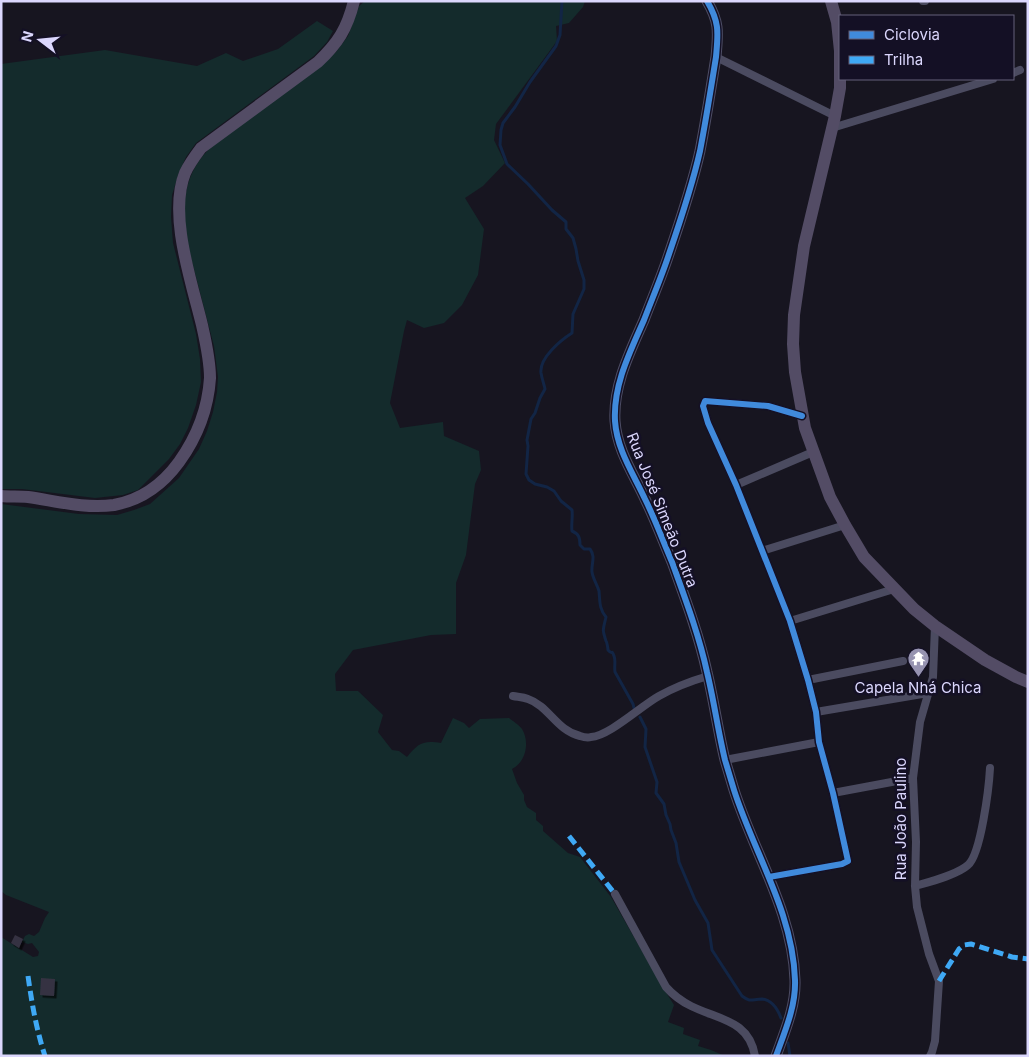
<svg xmlns="http://www.w3.org/2000/svg" width="1029" height="1057" font-family="Inter,sans-serif">
	<style>
		.green { fill: #142b2c }
		.lines { fill: none; stroke-linecap: round; stroke-linejoin: round }
		.stream { stroke: #122545; stroke-width: 3 }
		.building { fill: #353342; filter: url(#shadow) }
		.street { stroke: #4b4b60; stroke-width: 8 }
		.secondary { stroke: #4e4e66; stroke-width: 11 }
		.primary { stroke: #534c65; stroke-width: 12 }
		.quiet { stroke: #3fa9f5; stroke-width: 5; stroke-dasharray: 10 5; stroke-linecap: butt }
		.cycleway-casing { stroke: #141025; stroke-width: 9 }
		.cycleway { stroke: #408adc; stroke-width: 6 }
		.labels { text-anchor: middle; stroke-width: 5; stroke-linejoin: round; paint-order: stroke }
		.street-label { font-size: 15px; fill: #dbd7fd; stroke: #141025 }
		.poi-label { font-size: 15px; fill: #dbd7fd; stroke: #141025 }
	</style>
	<defs>
		<filter id="shadow"><feDropShadow dx="2.5" dy="2.5" stdDeviation="0" flood-color="#0009"/></filter>
	</defs>
	<rect width="100%" height="100%" fill="#171520"/>
	<path class="green" d="M 365,1 L 585,1 L 583,7 L 569,23 L 556,26 L 557,41 L 496,124 L 494,140 L 505,163 L 483,186 L 465,198 L 484,229 L 478,275 L 462,305 L 444,323 L 424,328 L 407,320 L 404,331 L 390,403 L 400,428 L 443,422 L 444,436 L 479,451 L 481,470 L 475,484 L 466,555 L 456,583 L 456,634 L 431,635 L 353,650 L 335,674 L 336,691 L 358,691 L 383,715 L 378,732 L 392,750 L 399,751 L 407,757 C 418,744 422,740 441,743 L 453,718 L 464,723 L 469,728 L 480,719 L 509,718 C 513,721 519,725 522,729 C 530,742 526,762 512,769 L 517,783 L 524,795 L 524,800 L 527,807 L 536,813 L 536,820 L 543,826 L 543,831 L 568,853 L 580,857 L 611,897 L 662,986 L 674,1005 L 668,1022 L 684,1028 L 683,1034 L 700,1040 L 698,1046 L 711,1050 L 725,1056 L 1,1056 L 1,937 L 33,957 L 38,956 L 39,952 L 32,943 L 28,944 L 22,942 L 25,936 L 29,934 L 34,936 L 39,932 L 45,918 L 49,912 L 6,895 L 1,891 L 1,504 L 79,514 L 117,515 L 134,510 L 150,504 L 179,478 L 190,462 L 199,449 L 207,431 L 213,412 L 217,392 L 218,377 L 214,346 L 185,235 C 182,202 185,173 209,149 L 336,52 L 348,36 L 359,6 Z
		M 317,21 L 333,31 L 327,42 L 314,56 L 196,143 L 186,157 L 179,173 L 172,195 L 171,217 L 173,243 L 196,334 L 200,359 L 201,382 L 196,405 L 188,428 L 180,444 L 169,459 L 138,490 L 123,495 L 95,498 L 22,489 L 1,489 L 1,64 L 105,50 L 197,66 L 226,53 L 243,61 L 278,49 Z"/>
	<g class="lines">
		<path class="stream" d="M 562,1 L 560,35 L 556,46 L 530,82 L 515,107 L 503,123 L 501,130 L 500,145 L 507,164 L 528,184 L 552,210 L 566,222 L 566,229 L 573,238 L 576,249 L 578,261 L 584,280 L 584,289 L 573,314 L 572,333 C 561,340 539,358 541,373 C 542,379 544,384 545,389 L 540,398 L 535,413 L 531,419 L 527,440 L 528,446 L 526,474 L 529,480 L 535,484 L 547,487 L 554,491 L 561,501 L 572,510 C 573,517 571,524 572,531 C 579,534 580,538 580,545 L 584,549 L 590,549 C 596,557 591,564 592,572 C 593,579 597,584 599,591 C 600,601 599,609 606,617 C 603,630 602,629 606,641 C 607,642 608,649 608,650 C 613,656 611,648 614,656 C 616,660 614,667 615,672 L 633,704 L 634,708
			M 640,717 L 646,729 L 645,747 L 657,782 L 656,793 L 664,804 L 666,815 L 670,824 L 671,830 L 676,843 L 679,862 L 695,900 L 708,923 L 712,950 L 742,996 C 751,1003 752,999 762,999 C 772,1000 778,1010 781,1018
			M 788,1043 L 790,1056"/>
	</g>
	<path class="building" d="M 15,935 L 23,939 L 19,948 L 11,943 Z
		M 41,978 L 55,979 L 54,996 L 40,995 Z"/>
	<g class="lines">
		<path class="street" d="M 923,1 L 925,1
			M 716,57 L 835,116
			M 1013,73 L 1020,70
			M 832,128 L 993,79
			M 736,485 L 813,452
			M 762,551 L 845,525
			M 790,621 L 894,589
			M 808,680 L 903,661
			M 513,696 C 518,697 523,697 528,699 C 549,706 556,730 580,736 C 583,737 588,738 591,737 C 609,736 641,706 659,696 C 675,687 691,681 708,676
			M 816,712 L 928,693
			M 725,760 L 819,742
			M 833,793 L 913,778
			M 769,877 L 842,864 L 848,861 L 833,793 L 819,742 L 816,712 L 808,680 L 790,621 L 736,485 L 708,423 L 703,406 L 705,401 L 768,406 L 802,416
			M 915,886 C 929,882 957,875 968,865 C 981,854 989,787 990,768
			M 615,894 L 666,987 C 673,995 681,1001 691,1006 C 719,1020 749,1020 755,1056
			M 930,1056 L 932,1052 L 935,1041 L 939,981 L 929,954 L 917,907 L 915,886 L 916,842 L 913,778 L 920,722 L 933,677 L 935,626"/>
		<path class="secondary" d="M 707,1 C 720,23 718,33 716,57 C 711,88 706,120 700,151 C 692,187 680,222 668,257 C 661,278 652,299 644,320 C 630,352 613,385 615,421 C 617,450 633,473 645,499 C 655,519 663,541 672,562 C 685,598 699,635 707,672 C 714,701 718,731 725,760 C 728,770 731,780 734,790 C 754,853 793,912 795,980 C 796,1006 785,1031 776,1056"/>
		<path class="primary" d="M 831,1 L 837,22 L 840,51 L 840,88 L 835,116 L 804,246 L 794,315 L 793,344 L 795,372 L 805,428 L 830,497 L 845,525 L 864,557 L 914,609 L 935,626 L 985,660 L 1016,677 L 1028,682
			M 1,496 C 10,497 19,496 28,497 C 56,501 85,509 114,505 C 141,500 163,484 179,462 C 197,437 208,409 210,378 C 210,360 206,343 202,325 C 192,283 168,215 185,173 C 189,164 195,156 201,148 L 318,62 C 338,43 347,29 354,1"/>
		<path class="quiet" d="M 569,836 L 615,894
			M 28,976 C 32,1004 36,1028 45,1056
			M 939,981 L 959,949 L 964,945 L 971,944 L 1012,957 L 1028,959"/>
		<defs>
			<path id="cycleway" d="M 707,1 C 720,23 718,33 716,57 C 711,88 706,120 700,151 C 692,187 680,222 668,257 C 661,278 652,299 644,320 C 630,352 613,385 615,421 C 617,450 633,473 645,499 C 655,519 663,541 672,562 C 685,598 699,635 707,672 C 714,701 718,731 725,760 C 728,770 731,780 734,790 C 754,853 793,912 795,980 C 796,1006 785,1031 776,1056
				M 769,877 L 842,864 L 848,861 L 833,793 L 819,742 L 816,712 L 808,680 L 790,621 L 736,485 L 708,423 L 703,406 L 705,401 L 768,406 L 802,416"/>
		</defs>
		<use href="#cycleway" class="cycleway-casing"/>
		<use href="#cycleway" class="cycleway"/>
	</g>
	<defs>
		<symbol id="temple-pin" viewBox="-11 -11 22 30"><path d="M0 17L-7.5 6A9.5 9.5 0 1 1 7.5 6Z" fill="#9693b0" stroke="#141025"/><path d="M0-6L5-2H3V0L6.5 2.5H4V6H1.5V3h-3V6H-4V2.5H-6.5L-3 0V-2H-5Z" fill="#fff"/></symbol>
	</defs>
	<g fill-rule="evenodd">
		<use href="#temple-pin" x="906" y="646" width="25" height="34"/>
	</g>
	<g class="labels">
		<g class="street-label">
			<text transform="translate(662 510) rotate(68)" y="5">Rua José Simeão Dutra</text>
			<text transform="translate(901 819) rotate(-90)" y="5">Rua João Paulino</text>
		</g>
		<g class="poi-label">
			<text x="918" y="693">Capela Nhá Chica</text>
		</g>
	</g>
	<rect width="1029" height="1057" fill="none" stroke="#dbd7fd" stroke-width="5"/>
	<rect x="839" y="15" width="175" height="65" fill="#141025" stroke="#64607b"/>
	<rect x="849" y="31" width="25" height="8" fill="#408adc" stroke="#64607b"/>
	<text x="884" y="40" font-size="15" fill="#dbd7fd">Ciclovia</text>
	<rect x="849" y="56" width="25" height="8" fill="#3fa9f5" stroke="#64607b"/>
	<text x="884" y="65" font-size="15" fill="#dbd7fd">Trilha</text>
	<g transform="translate(40 40) rotate(286)" stroke="#141025" stroke-width="4" paint-order="stroke">
	<path d="M0-4L9 19L0 12L-9 19Z" fill="#dbd7fd"/>
	<text y="-8" font-size="14" font-weight="bold" text-anchor="middle" fill="#dbd7fd">N</text>
	</g>
</svg>
